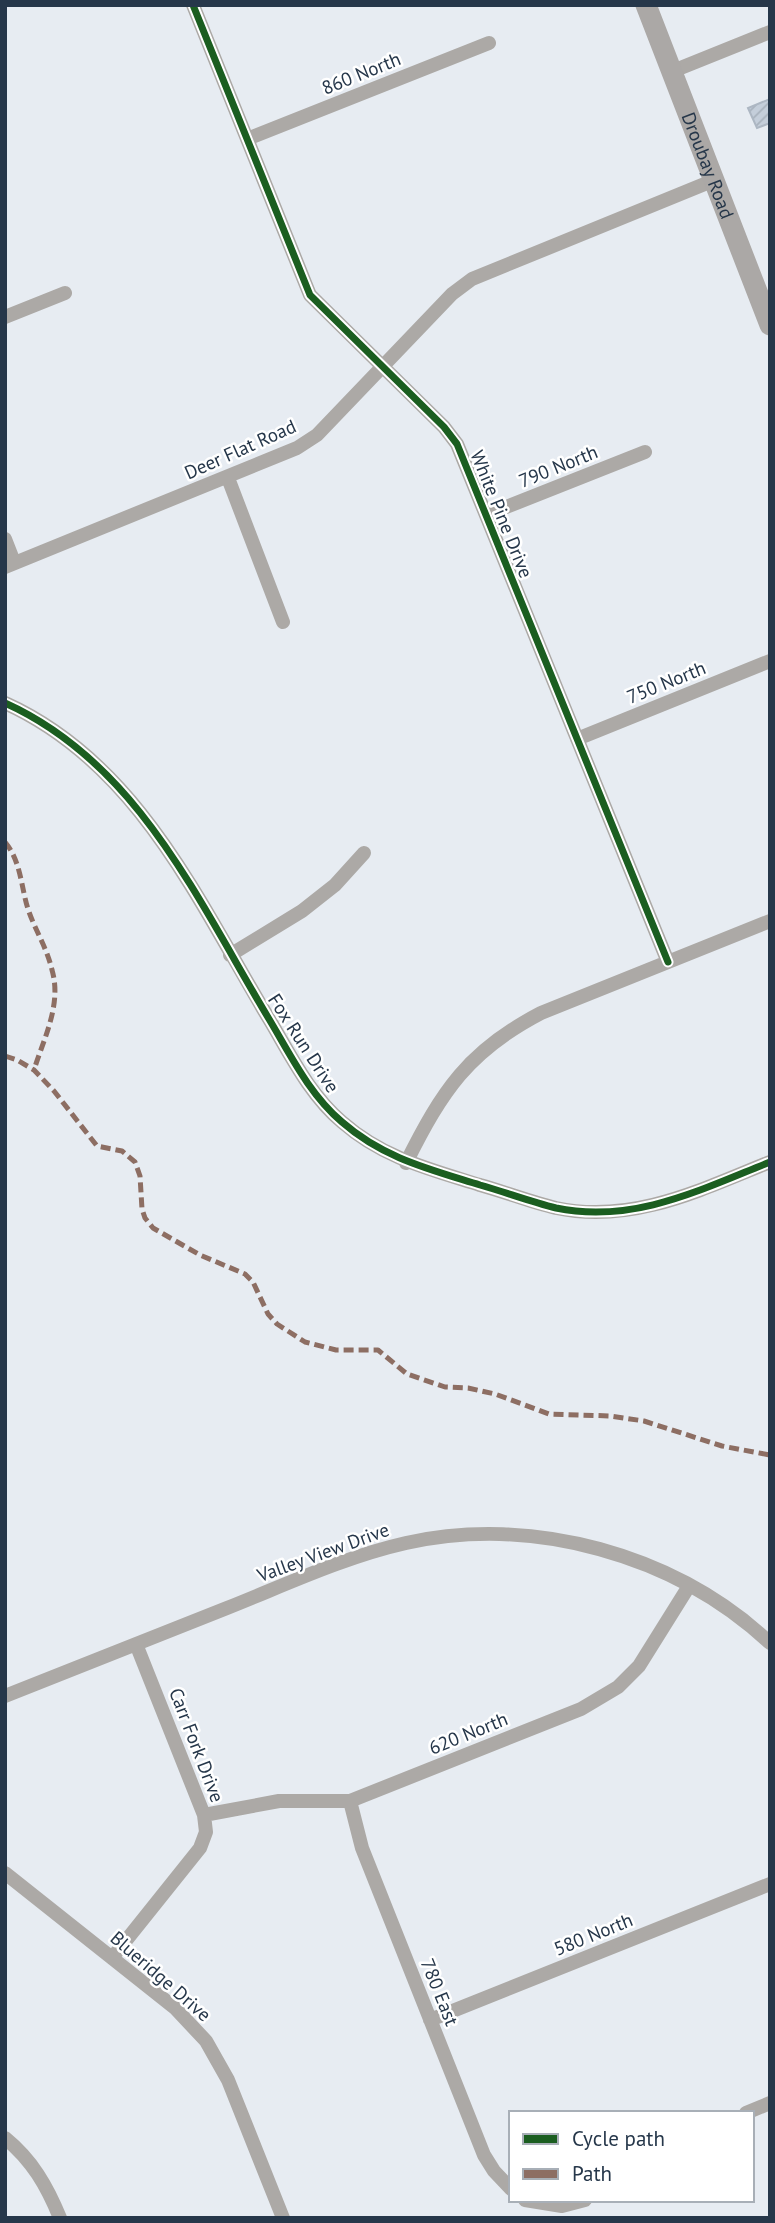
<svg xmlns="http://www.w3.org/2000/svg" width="775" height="2223" font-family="'PT Sans',sans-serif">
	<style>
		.building { fill: url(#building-hatch); stroke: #adb7c3; stroke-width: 2 }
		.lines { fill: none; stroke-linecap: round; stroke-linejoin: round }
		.street { stroke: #aca9a6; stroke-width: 14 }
		.secondary { stroke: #aba8a6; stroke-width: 21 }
		.quiet { stroke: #8d6e63; stroke-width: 5; stroke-dasharray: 10 5; stroke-linecap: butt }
		.cycleway-casing { stroke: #fff; stroke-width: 11 }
		.cycleway { stroke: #1b5e20; stroke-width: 7 }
		.labels { text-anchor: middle; stroke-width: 5; stroke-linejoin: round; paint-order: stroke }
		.street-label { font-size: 19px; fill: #26374a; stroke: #fff }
	</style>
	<defs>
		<pattern id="building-hatch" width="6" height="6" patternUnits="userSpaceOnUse" patternTransform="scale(1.75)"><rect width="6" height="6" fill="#c4ceda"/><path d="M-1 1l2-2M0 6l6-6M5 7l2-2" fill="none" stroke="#a8b2bd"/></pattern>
	</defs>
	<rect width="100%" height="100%" fill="#e7ecf2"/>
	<path class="building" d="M 770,99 L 770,123 L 757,128 L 748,108 Z"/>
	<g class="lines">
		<path class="street" d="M 193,5 L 310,295 L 444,427 L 457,444 L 668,962
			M 673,71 L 770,32
			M 247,139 L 489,43
			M 5,317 L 65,293
			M 228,478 L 283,622
			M 486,515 L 645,452
			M 5,539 L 14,562
			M 5,567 L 297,448 L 317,435 L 452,294 L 472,279 L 712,181
			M 5,703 C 138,763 198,901 269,1019 C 290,1054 309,1094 342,1122 C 383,1158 429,1169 480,1185 C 505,1192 531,1202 556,1208 C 633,1224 700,1190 770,1162
			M 577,739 L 770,661
			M 230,955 L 302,911 L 335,885 L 364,853
			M 406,1163 C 442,1091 468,1051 541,1013 L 770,921
			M 5,1696 C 79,1666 153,1637 227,1608 C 285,1585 344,1557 406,1543 C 532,1515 675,1554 770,1643
			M 350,1801 L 362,1848 L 484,2155 L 494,2171 L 511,2189
			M 204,1815 L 279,1801 L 350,1801 L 581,1709 L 618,1687 L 639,1666 L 689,1586
			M 5,1873 L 175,2008 L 206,2041 L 228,2080 L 283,2218
			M 112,1958 L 200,1848 L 206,1832 L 204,1815 L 136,1644
			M 430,2020 L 770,1884
			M 746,2113 L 770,2103
			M 5,2138 C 32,2160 47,2186 60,2218
			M 525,2200 L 562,2206 L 585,2200"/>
		<path class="secondary" id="s1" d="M 646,5 L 770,325"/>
		<path class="quiet" d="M 5,842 C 21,861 21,887 28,909 C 35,930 47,948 52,970 C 62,1004 44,1038 34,1070
			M 5,1056 L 17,1060 L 34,1070 L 54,1091 L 97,1146 L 122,1151 L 135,1162 L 140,1176 L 142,1209 L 145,1218 L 153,1228 L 200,1255 L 245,1274 L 253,1282 L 268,1314 L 277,1324 L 305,1342 L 336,1350 L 378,1350 L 407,1374 L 445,1387 L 468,1388 L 495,1394 L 549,1414 L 610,1416 L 644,1421 L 722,1446 L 770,1455"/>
		<defs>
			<path id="cycleway" d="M 193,5 L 310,295 L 444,427 L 457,444 L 668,962
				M 5,703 C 138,763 198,901 269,1019 C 290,1054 309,1094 342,1122 C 383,1158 429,1169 480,1185 C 505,1192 531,1202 556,1208 C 633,1224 700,1190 770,1162"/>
		</defs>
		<use href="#cycleway" class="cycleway-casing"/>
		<use href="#cycleway" class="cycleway"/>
	</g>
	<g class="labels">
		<g class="street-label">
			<text transform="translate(361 73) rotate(-22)" y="7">860 North</text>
			<text dy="7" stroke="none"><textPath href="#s1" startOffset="172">Droubay Road</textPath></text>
			<text transform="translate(240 449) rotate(-24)" y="7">Deer Flat Road</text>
			<text transform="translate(558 466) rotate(-22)" y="7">790 North</text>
			<text transform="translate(502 514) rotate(68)" y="7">White Pine Drive</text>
			<text transform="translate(666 682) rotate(-22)" y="7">750 North</text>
			<text transform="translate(304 1043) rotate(57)" y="7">Fox Run Drive</text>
			<text transform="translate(323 1552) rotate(-20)" y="7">Valley View Drive</text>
			<text transform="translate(468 1733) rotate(-22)" y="7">620 North</text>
			<text transform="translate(197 1745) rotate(69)" y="7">Carr Fork Drive</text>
			<text transform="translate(593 1934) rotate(-22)" y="7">580 North</text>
			<text transform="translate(161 1976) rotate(41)" y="7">Blueridge Drive</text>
			<text transform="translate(440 1992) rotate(68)" y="7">780 East</text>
		</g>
	</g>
	<rect width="775" height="2223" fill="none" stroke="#26374a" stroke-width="14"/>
	<rect x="509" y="2111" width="245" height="91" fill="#ffffff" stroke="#a8afb7" stroke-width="2"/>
	<rect x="523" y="2134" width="35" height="10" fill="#1b5e20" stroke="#a8afb7" stroke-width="2"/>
	<text x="572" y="2146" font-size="21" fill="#26374a">Cycle path</text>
	<rect x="523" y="2169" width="35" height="10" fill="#8d6e63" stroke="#a8afb7" stroke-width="2"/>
	<text x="572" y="2181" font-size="21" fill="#26374a">Path</text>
</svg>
